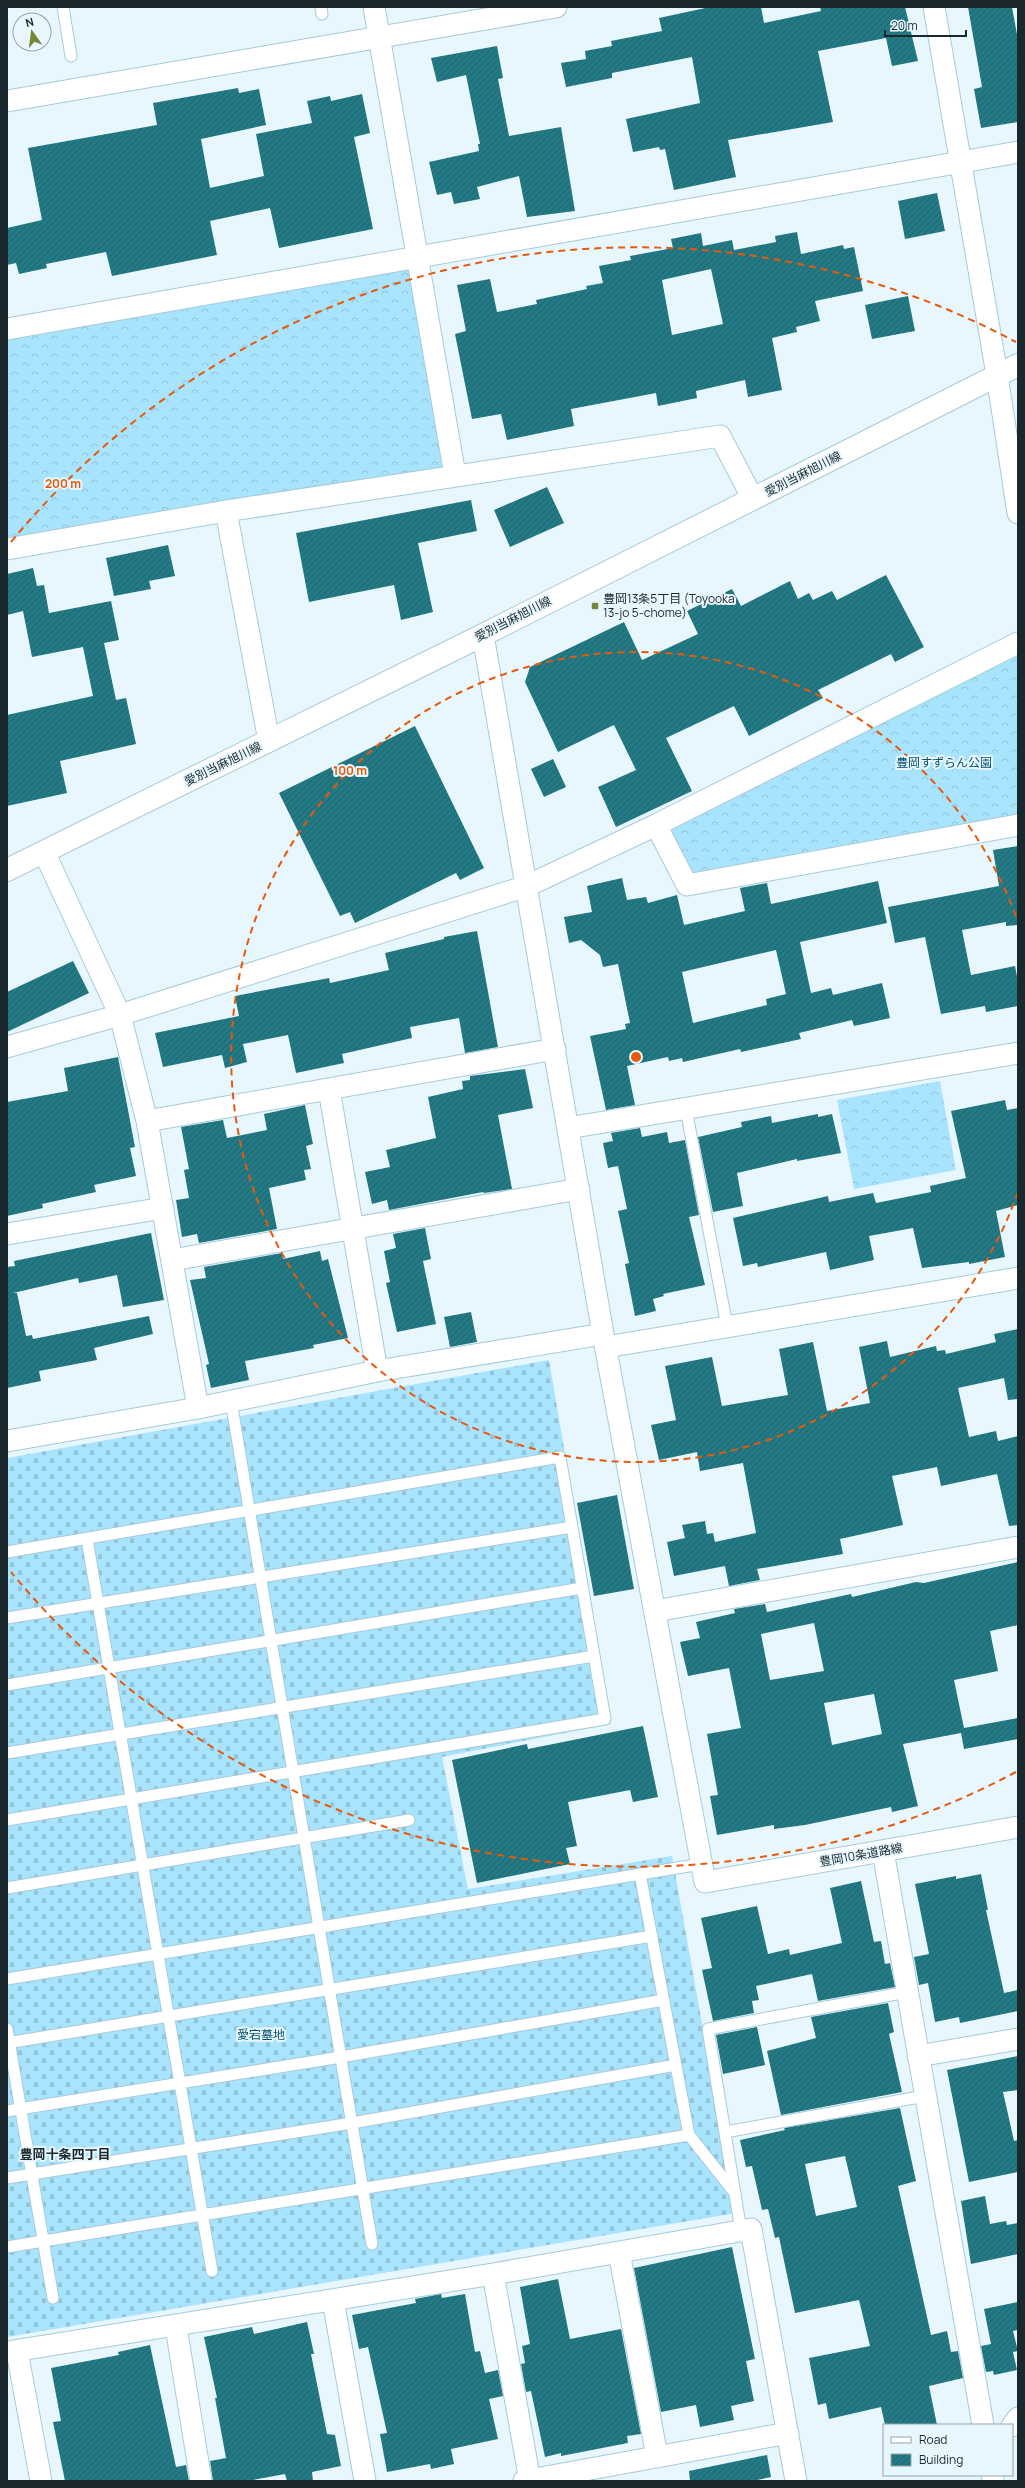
<svg xmlns="http://www.w3.org/2000/svg" width="1025" height="2488" font-family="Manrope,'Noto Sans JP',sans-serif">
	<style>
		.forest { fill: url(#forest-crowns) }
		.cemetery { fill: url(#cemetery-stones) }
		.building { fill: url(#building-hatch); fill-rule: evenodd }
		.lines { fill: none; stroke-linecap: round; stroke-linejoin: round }
		.service-casing { stroke: #a6cada; stroke-width: 13 }
		.minor-casing { stroke: #a6cada; stroke-width: 23 }
		.primary-casing { stroke: #a6cada; stroke-width: 24 }
		.service { stroke: #fff; stroke-width: 11 }
		.minor { stroke: #fff; stroke-width: 21 }
		.primary { stroke: #fff; stroke-width: 22 }
		.ring { fill: none; stroke: #e8590c; stroke-width: 2; stroke-dasharray: 7 5 }
		.poi-dot { fill: #758736; stroke: #e8f7fe; stroke-width: 1.5 }
		.labels { text-anchor: middle; stroke-width: 4; stroke-linejoin: round; paint-order: stroke }
		.street-label { font-size: 12px; fill: #1a282e; stroke: #e8f7fe }
		.poi-label { font-size: 12px; fill: #1a282e; stroke: #e8f7fe; text-anchor: start }
		.park-label { font-size: 12px; fill: #04526c; stroke: #e8f7fe }
		.neighbourhood-label { font-size: 13px; font-weight: bold; fill: #1a282e; stroke: #e8f7fe }
		.centre { fill: #e8590c; stroke: #e8f7fe; stroke-width: 2 }
		.ring-label { font-size: 12px; text-anchor: middle; font-weight: bold; fill: #e8590c; stroke: #e8f7fe; stroke-width: 4; stroke-linejoin: round; paint-order: stroke }
	</style>
	<defs>
		<pattern id="forest-crowns" width="20" height="18" patternUnits="userSpaceOnUse"><rect width="20" height="18" fill="#a9e4fe"/><path d="M2 6a3 3 0 1 1 6 0M12 15a3 3 0 1 1 6 0" fill="none" stroke="#91c4da"/></pattern>
		<pattern id="cemetery-stones" width="16" height="16" patternUnits="userSpaceOnUse"><rect width="16" height="16" fill="#a9e4fe"/><path d="M2 7V4a2 2 0 0 1 4 0v3zM10 15v-3a2 2 0 0 1 4 0v3z" fill="#91c4da"/></pattern>
		<pattern id="building-hatch" width="6" height="6" patternUnits="userSpaceOnUse"><rect width="6" height="6" fill="#237a84"/><path d="M-1 1l2-2M0 6l6-6M5 7l2-2" fill="none" stroke="#1e646c"/></pattern>
	</defs>
	<rect width="100%" height="100%" fill="#e8f7fe"/>
	<path class="forest" d="M 417,256 L 455,475 L 7,549 L 7,329 Z
		M 1018,643 L 1018,825 L 687,885 L 656,825 Z
		M 940,1081 L 956,1170 L 854,1189 L 837,1100 Z"/>
	<path class="cemetery" d="M 549,1360 L 611,1724 L 442,1757 L 468,1889 L 672,1856 L 736,2213 L 7,2337 L 7,1458 Z"/>
	<path class="building" d="M 710,7 L 761,7 L 764,23 L 821,11 L 820,7 L 905,7 L 918,61 L 892,66 L 886,38 L 818,51 L 833,122 L 728,140 L 736,177 L 674,190 L 665,149 L 660,150 L 659,147 L 633,152 L 626,119 L 700,103 L 692,57 L 612,73 L 612,78 L 566,87 L 561,63 L 586,59 L 585,51 L 612,46 L 611,41 L 662,31 L 659,18 Z
		M 968,7 L 1012,7 L 1018,40 L 1018,122 L 981,128 L 974,89 L 982,87 Z
		M 497,46 L 503,78 L 498,79 L 509,136 L 561,127 L 575,211 L 527,217 L 519,176 L 477,187 L 480,199 L 454,204 L 451,192 L 437,195 L 429,162 L 479,151 L 478,144 L 480,144 L 466,75 L 437,82 L 431,58 Z
		M 238,88 L 239,93 L 259,89 L 266,125 L 201,139 L 210,188 L 264,176 L 256,134 L 312,123 L 307,101 L 330,96 L 331,101 L 362,94 L 370,133 L 354,137 L 373,229 L 279,248 L 270,208 L 210,221 L 217,255 L 112,276 L 106,252 L 46,264 L 47,268 L 19,274 L 16,263 L 7,265 L 7,228 L 42,220 L 28,148 L 157,125 L 153,103 Z
		M 937,193 L 945,231 L 905,239 L 898,201 Z
		M 797,232 L 801,254 L 843,245 L 844,249 L 854,247 L 863,291 L 815,301 L 820,321 L 796,327 L 797,332 L 772,338 L 782,390 L 748,397 L 745,380 L 696,391 L 697,398 L 658,406 L 656,393 L 571,409 L 574,426 L 507,440 L 501,414 L 472,419 L 455,334 L 466,331 L 457,285 L 490,279 L 497,312 L 537,304 L 536,300 L 587,289 L 586,286 L 603,283 L 599,266 L 631,260 L 630,256 L 673,248 L 671,239 L 701,233 L 703,246 L 732,240 L 734,250 L 776,242 L 775,236 ZM 711,269 L 723,324 L 672,335 L 662,280 Z
		M 908,296 L 915,331 L 872,339 L 865,305 Z
		M 547,487 L 564,523 L 510,547 L 494,510 Z
		M 471,500 L 477,531 L 418,543 L 433,612 L 401,620 L 394,585 L 309,602 L 296,533 Z
		M 168,545 L 175,576 L 149,581 L 151,589 L 114,596 L 106,558 Z
		M 33,568 L 37,586 L 44,585 L 49,613 L 111,601 L 119,640 L 104,643 L 116,700 L 126,698 L 136,744 L 60,761 L 67,793 L 7,806 L 7,715 L 93,696 L 83,647 L 32,657 L 23,611 L 7,615 L 7,574 Z
		M 886,575 L 924,647 L 895,662 L 891,654 L 818,690 L 823,698 L 749,736 L 734,706 L 666,738 L 692,791 L 616,827 L 598,787 L 636,770 L 614,725 L 558,752 L 525,682 L 530,667 L 624,622 L 642,660 L 698,634 L 687,611 L 732,589 L 741,606 L 790,581 L 798,599 L 809,593 L 813,600 L 832,591 L 837,600 Z
		M 415,726 L 484,868 L 460,880 L 456,873 L 355,923 L 350,912 L 340,916 L 279,793 Z
		M 553,759 L 566,787 L 544,797 L 531,769 Z
		M 1018,846 L 1018,925 L 1006,926 L 1006,922 L 962,930 L 971,975 L 1015,966 L 1018,982 L 1018,1006 L 986,1012 L 985,1006 L 941,1014 L 925,937 L 895,943 L 888,907 L 999,886 L 993,850 Z
		M 622,878 L 627,900 L 646,897 L 648,903 L 677,895 L 684,925 L 745,911 L 740,888 L 767,883 L 771,904 L 878,881 L 887,923 L 800,942 L 811,993 L 831,988 L 833,995 L 882,983 L 890,1018 L 854,1026 L 852,1020 L 799,1033 L 801,1039 L 741,1052 L 740,1049 L 683,1062 L 682,1058 L 669,1061 L 668,1057 L 627,1066 L 635,1105 L 606,1110 L 590,1036 L 626,1029 L 625,1024 L 630,1023 L 618,964 L 603,967 L 600,955 L 581,940 L 569,943 L 564,917 L 592,912 L 587,886 ZM 776,950 L 786,994 L 766,999 L 767,1005 L 693,1023 L 682,972 Z
		M 477,931 L 498,1047 L 465,1053 L 459,1018 L 410,1027 L 412,1038 L 342,1054 L 344,1063 L 296,1073 L 288,1035 L 243,1044 L 247,1062 L 225,1068 L 222,1055 L 163,1067 L 155,1033 L 239,1016 L 235,996 L 329,978 L 330,983 L 389,970 L 385,953 L 444,939 L 444,937 Z
		M 73,961 L 89,993 L 7,1032 L 7,992 Z
		M 118,1057 L 135,1147 L 130,1148 L 136,1176 L 94,1185 L 96,1192 L 42,1204 L 43,1208 L 7,1216 L 7,1102 L 68,1091 L 64,1068 Z
		M 525,1069 L 533,1108 L 498,1115 L 512,1189 L 484,1193 L 483,1192 L 389,1210 L 387,1200 L 372,1204 L 365,1172 L 390,1167 L 386,1150 L 436,1138 L 428,1097 L 463,1089 L 462,1081 L 470,1080 L 470,1076 Z
		M 1005,1100 L 1007,1110 L 1018,1108 L 1018,1205 L 996,1211 L 1005,1257 L 969,1264 L 969,1262 L 922,1268 L 913,1228 L 869,1236 L 874,1260 L 830,1270 L 826,1252 L 758,1267 L 757,1263 L 743,1266 L 733,1218 L 828,1196 L 829,1202 L 873,1193 L 876,1203 L 931,1192 L 930,1186 L 966,1178 L 951,1111 Z
		M 305,1105 L 313,1144 L 306,1146 L 311,1169 L 304,1170 L 306,1180 L 269,1188 L 277,1229 L 199,1243 L 197,1234 L 182,1237 L 176,1200 L 189,1198 L 184,1170 L 189,1169 L 181,1127 L 223,1120 L 227,1138 L 267,1130 L 264,1114 Z
		M 818,1114 L 818,1117 L 832,1114 L 841,1153 L 797,1161 L 797,1159 L 737,1173 L 743,1206 L 713,1212 L 698,1137 L 742,1127 L 741,1122 L 771,1116 L 772,1123 Z
		M 640,1128 L 642,1137 L 667,1132 L 669,1143 L 685,1140 L 699,1215 L 689,1217 L 705,1285 L 663,1294 L 664,1296 L 653,1299 L 656,1311 L 635,1316 L 625,1264 L 629,1263 L 618,1211 L 627,1209 L 618,1166 L 608,1168 L 603,1143 L 613,1141 L 611,1133 Z
		M 425,1228 L 431,1259 L 423,1261 L 436,1324 L 397,1332 L 386,1283 L 390,1282 L 384,1251 L 396,1248 L 393,1234 Z
		M 151,1233 L 164,1300 L 123,1307 L 117,1275 L 79,1283 L 78,1278 L 13,1293 L 17,1293 L 26,1336 L 32,1335 L 33,1339 L 149,1316 L 153,1334 L 94,1348 L 97,1360 L 39,1371 L 41,1381 L 7,1388 L 7,1267 L 15,1266 L 14,1261 Z
		M 320,1251 L 322,1261 L 328,1259 L 348,1338 L 313,1345 L 314,1348 L 245,1361 L 249,1380 L 211,1388 L 206,1365 L 209,1364 L 190,1280 L 206,1278 L 204,1267 L 282,1253 L 283,1259 Z
		M 471,1312 L 477,1342 L 450,1347 L 444,1317 Z
		M 1018,1329 L 1018,1399 L 1008,1400 L 1004,1378 L 958,1388 L 969,1437 L 996,1431 L 998,1441 L 1018,1436 L 1018,1525 L 1009,1526 L 997,1474 L 941,1486 L 937,1467 L 892,1476 L 903,1525 L 840,1539 L 843,1554 L 757,1569 L 760,1580 L 729,1586 L 725,1566 L 674,1576 L 667,1542 L 685,1538 L 682,1525 L 705,1521 L 707,1534 L 713,1533 L 715,1542 L 756,1533 L 743,1463 L 700,1471 L 697,1452 L 659,1460 L 651,1425 L 676,1420 L 665,1366 L 712,1357 L 722,1406 L 788,1395 L 779,1349 L 813,1342 L 827,1411 L 870,1403 L 859,1347 L 887,1341 L 890,1357 L 936,1346 L 937,1351 L 945,1350 L 946,1354 L 996,1342 L 994,1334 Z
		M 617,1495 L 634,1589 L 594,1596 L 577,1503 Z
		M 1018,1562 L 1018,1625 L 990,1631 L 998,1671 L 954,1680 L 964,1728 L 1018,1718 L 1018,1739 L 964,1749 L 961,1733 L 903,1744 L 918,1806 L 892,1812 L 891,1807 L 805,1825 L 774,1829 L 774,1825 L 717,1835 L 710,1796 L 718,1795 L 707,1734 L 741,1728 L 729,1668 L 688,1676 L 680,1642 L 700,1638 L 696,1622 L 735,1613 L 734,1609 L 765,1604 L 767,1612 L 851,1594 L 852,1597 L 916,1582 L 924,1583 ZM 814,1623 L 824,1671 L 770,1680 L 761,1634 ZM 874,1694 L 882,1734 L 832,1745 L 824,1703 Z
		M 643,1726 L 658,1797 L 633,1802 L 630,1790 L 568,1802 L 577,1846 L 566,1848 L 570,1864 L 477,1883 L 452,1760 L 527,1744 L 528,1749 Z
		M 981,1874 L 988,1910 L 986,1910 L 1004,1993 L 1018,1990 L 1018,2011 L 960,2023 L 959,2017 L 935,2022 L 928,1983 L 919,1985 L 914,1957 L 929,1954 L 915,1884 L 956,1876 L 956,1879 Z
		M 861,1881 L 874,1942 L 881,1941 L 885,1964 L 890,1963 L 895,1987 L 818,2001 L 812,1974 L 756,1986 L 759,2000 L 752,2001 L 754,2013 L 713,2021 L 702,1970 L 712,1968 L 701,1918 L 757,1906 L 768,1954 L 789,1949 L 790,1955 L 842,1943 L 830,1888 Z
		M 888,2003 L 894,2032 L 889,2034 L 902,2092 L 781,2115 L 767,2051 L 816,2038 L 811,2017 Z
		M 757,2027 L 765,2065 L 723,2074 L 716,2035 Z
		M 1018,2056 L 1018,2090 L 1003,2092 L 1014,2141 L 1018,2140 L 1018,2172 L 969,2182 L 947,2070 Z
		M 900,2108 L 916,2181 L 898,2186 L 931,2335 L 947,2331 L 951,2352 L 958,2351 L 963,2378 L 929,2386 L 937,2425 L 885,2425 L 881,2407 L 829,2419 L 826,2403 L 818,2405 L 809,2358 L 870,2346 L 859,2300 L 795,2313 L 779,2237 L 775,2238 L 768,2209 L 762,2210 L 752,2166 L 746,2167 L 740,2140 L 785,2130 L 784,2128 ZM 845,2156 L 857,2207 L 816,2216 L 805,2164 Z
		M 985,2196 L 990,2224 L 1006,2221 L 1007,2225 L 1018,2223 L 1018,2254 L 971,2264 L 961,2201 Z
		M 732,2247 L 755,2359 L 746,2361 L 754,2401 L 731,2406 L 734,2420 L 700,2427 L 696,2405 L 661,2412 L 634,2268 Z
		M 558,2279 L 570,2339 L 621,2329 L 641,2434 L 627,2436 L 628,2443 L 561,2456 L 561,2453 L 545,2457 L 531,2391 L 526,2392 L 521,2364 L 525,2363 L 522,2346 L 530,2344 L 520,2287 Z
		M 441,2294 L 442,2298 L 465,2294 L 475,2352 L 480,2351 L 485,2373 L 498,2370 L 503,2396 L 489,2399 L 498,2439 L 451,2449 L 454,2464 L 431,2469 L 430,2464 L 387,2472 L 380,2434 L 387,2433 L 368,2347 L 359,2349 L 352,2315 L 416,2303 L 415,2299 Z
		M 1018,2302 L 1018,2330 L 1013,2331 L 1018,2351 L 1013,2352 L 1017,2370 L 994,2375 L 993,2371 L 986,2372 L 981,2346 L 991,2344 L 984,2309 Z
		M 307,2322 L 314,2354 L 311,2354 L 327,2434 L 335,2435 L 341,2466 L 312,2472 L 313,2481 L 287,2481 L 285,2474 L 248,2481 L 213,2481 L 210,2461 L 226,2458 L 215,2398 L 217,2398 L 204,2337 L 252,2327 L 254,2334 Z
		M 150,2345 L 176,2467 L 186,2465 L 189,2481 L 65,2481 L 53,2422 L 61,2421 L 51,2368 L 119,2355 L 118,2352 Z
		M 767,2455 L 771,2477 L 753,2481 L 690,2481 L 689,2471 Z"/>
	<g class="lines">
		<defs>
			<path id="service" d="M 63,7 L 71,56
				M 321,7 L 322,14
				M 686,1109 L 727,1326
				M 231,1401 L 372,2244
				M 87,1539 L 212,2271
				M 7,1552 L 560,1457 L 605,1719 L 7,1820
				M 7,1618 L 572,1527
				M 7,1685 L 582,1588
				M 7,1753 L 594,1656
				M 640,1874 L 689,2135 L 735,2193
				M 7,1888 L 409,1820
				M 7,1979 L 701,1864
				M 7,2029 L 53,2298
				M 7,2043 L 652,1936
				M 7,2111 L 341,2057 L 664,2000
				M 725,2132 L 925,2096
				M 7,2178 L 352,2123 L 676,2065
				M 741,2231 L 708,2029 L 907,1992
				M 7,2247 L 689,2135"/>
			<path id="minor" d="M 374,7 L 455,475
				M 934,7 L 997,375 L 1018,513
				M 7,101 L 556,7
				M 7,329 L 1018,152
				M 226,511 L 269,741
				M 7,549 L 226,511 L 720,436 L 753,499
				M 483,635 L 603,1334 L 705,1882 L 1018,1827
				M 656,825 L 687,885 L 1018,825
				M 44,852 L 120,1015 L 147,1121 L 198,1408
				M 7,1047 L 120,1015 L 527,886 L 656,825 L 1018,643
				M 329,1089 L 377,1371
				M 147,1121 L 555,1049
				M 568,1128 L 1018,1053
				M 7,1234 L 163,1208
				M 172,1260 L 579,1189
				M 606,1347 L 1018,1278
				M 7,1441 L 198,1408 L 377,1371 L 603,1334
				M 655,1611 L 1018,1547
				M 883,1851 L 983,2425
				M 918,2056 L 1018,2039
				M 619,2252 L 657,2456
				M 493,2274 L 530,2481
				M 333,2300 L 365,2481
				M 176,2327 L 201,2481
				M 17,2351 L 41,2481
				M 7,2352 L 493,2274 L 751,2229 L 796,2481
				M 1012,2426 L 1018,2418
				M 992,2475 L 993,2481
				M 524,2481 L 788,2433"/>
			<path id="primary" d="M 7,870 L 483,635 L 1018,365"/>
		</defs>
		<use href="#service" class="service-casing"/>
		<use href="#minor" class="minor-casing"/>
		<use href="#primary" class="primary-casing"/>
		<use href="#service" class="service"/>
		<use href="#minor" class="minor"/>
		<use href="#primary" class="primary"/>
	</g>
	<g class="ring">
		<path d="M1018 1192A405 405 0 1 1 1018 922"/>
		<path d="M1016 1772A810 810 0 0 1 11 1572M11 542A810 810 0 0 1 1016 342"/>
	</g>
	<rect class="poi-dot" x="591" y="602" width="8" height="8" rx="2"/>
	<g class="labels">
		<g class="street-label">
			<text transform="translate(803 474) rotate(-27)" y="4">愛別当麻旭川線</text>
			<text transform="translate(513 619) rotate(-27)" y="4">愛別当麻旭川線</text>
			<text transform="translate(223 764) rotate(-26)" y="4">愛別当麻旭川線</text>
			<text transform="translate(861 1855) rotate(-10)" y="4">豊岡10条道路線</text>
		</g>
		<g class="poi-label">
			<text x="603" y="603">豊岡13条5丁目 (Toyooka<tspan x="603" dy="14">13-jo 5-chome)</tspan></text>
		</g>
		<g class="park-label">
			<text x="944" y="767">豊岡すずらん公園</text>
			<text x="261" y="2039">愛宕墓地</text>
		</g>
		<g class="neighbourhood-label">
			<text x="65" y="2159">豊岡十条四丁目</text>
		</g>
	</g>
	<circle cx="636" cy="1057" r="6" class="centre"/>
	<g class="ring-label">
		<text x="63" y="488">200 m</text>
		<text x="350" y="775">100 m</text>
	</g>
	<rect width="1025" height="2488" fill="none" stroke="#1a282e" stroke-width="16"/>
	<rect x="883" y="2424" width="130" height="52" fill="#e8f7fe" stroke="#96a4ab"/>
	<rect x="891" y="2437" width="20" height="6" fill="#ffffff" stroke="#96a4ab"/>
	<text x="919" y="2444" font-size="12" fill="#1a282e">Road</text>
	<rect x="891" y="2454" width="20" height="12" fill="url(#building-hatch)" stroke="#96a4ab"/>
	<text x="919" y="2464" font-size="12" fill="#1a282e">Building</text>
	<g transform="translate(32 32) rotate(346)"><circle r="19" fill="#e8f7fe" stroke="#96a4ab"/>
	<path d="M0-3L7 15L0 10L-7 15Z" fill="#758736"/>
	<text y="-6" font-size="11" font-weight="bold" text-anchor="middle" fill="#1a282e">N</text>
	</g>
	<path d="M885 30v6h81v-6" fill="none" stroke="#1a282e" stroke-width="2"/>
	<text x="891" y="30" font-size="12" fill="#1a282e" stroke="#e8f7fe" stroke-width="3" paint-order="stroke">20 m</text>
</svg>
